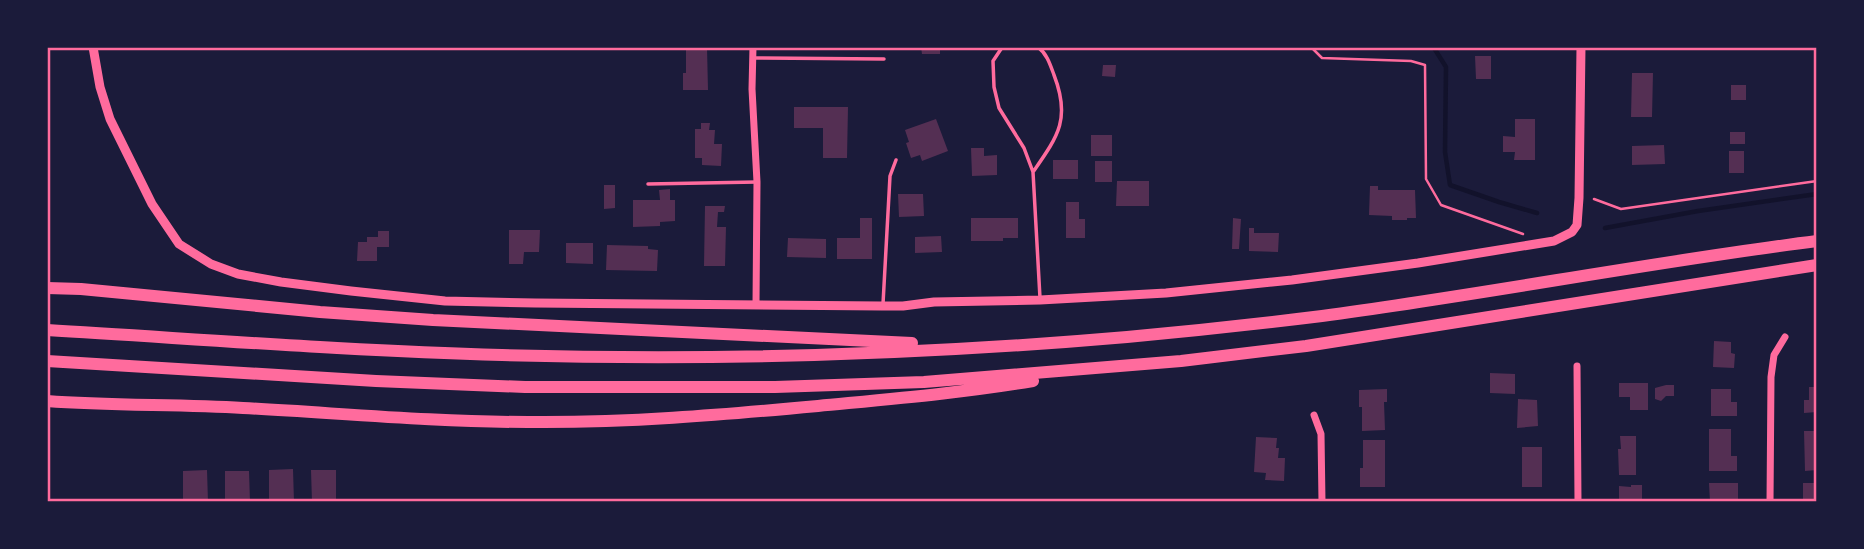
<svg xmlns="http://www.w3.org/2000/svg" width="1864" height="549" font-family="'IBM Plex Sans',sans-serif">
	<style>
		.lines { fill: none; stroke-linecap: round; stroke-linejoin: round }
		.stream { stroke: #12122b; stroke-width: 4.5 }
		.building { fill: #542f53 }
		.path { stroke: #ff6b9d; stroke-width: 2.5 }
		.service { stroke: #ff6b9d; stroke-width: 3.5 }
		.minor { stroke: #ff6b9d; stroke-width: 7 }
		.tertiary { stroke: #ff6b9d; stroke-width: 9 }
		.motorway { stroke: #ff6b9d; stroke-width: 12 }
		.neatline { fill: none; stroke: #ff6b9d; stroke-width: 2.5 }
	</style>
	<rect width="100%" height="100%" fill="#1b1b3a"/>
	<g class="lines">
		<path class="stream" d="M 1428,47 L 1434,48 L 1446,67 L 1445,152 L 1450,185 L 1499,202 L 1537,213
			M 1605,228 L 1698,211 L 1817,194"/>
	</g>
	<path class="building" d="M 686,47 L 707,47 L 708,90 L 683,90 L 683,73 L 686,73 Z
		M 921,47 L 949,47 L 949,50 L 940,50 L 940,54 L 922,54 Z
		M 1475,56 L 1491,56 L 1491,79 L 1476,79 Z
		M 1103,65 L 1116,65 L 1115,77 L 1102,76 Z
		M 1632,73 L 1653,73 L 1652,117 L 1631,117 Z
		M 1731,85 L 1746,85 L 1746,100 L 1731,100 Z
		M 794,107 L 848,107 L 847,158 L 823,158 L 823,128 L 794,128 Z
		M 936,119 L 948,151 L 922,161 L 920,155 L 911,158 L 906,143 L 909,142 L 905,130 Z
		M 1515,119 L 1535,119 L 1535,160 L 1514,160 L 1515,152 L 1503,152 L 1503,136 L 1515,137 Z
		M 701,123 L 710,123 L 709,130 L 715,130 L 714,144 L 722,144 L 721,166 L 702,165 L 702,158 L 695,158 L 695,129 L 701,129 Z
		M 1730,132 L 1745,132 L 1745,144 L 1730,144 Z
		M 1091,135 L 1112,135 L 1112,156 L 1091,156 Z
		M 1664,145 L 1665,164 L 1632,165 L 1632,146 Z
		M 971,148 L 984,148 L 984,156 L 997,155 L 997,175 L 972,176 Z
		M 1729,151 L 1744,151 L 1744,173 L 1729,173 Z
		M 1053,160 L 1078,160 L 1078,179 L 1053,179 Z
		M 1095,161 L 1112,161 L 1112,182 L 1095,182 Z
		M 1117,181 L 1149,181 L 1149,206 L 1116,206 Z
		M 604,185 L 615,185 L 615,208 L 604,209 Z
		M 1370,186 L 1378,186 L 1378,190 L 1415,190 L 1416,218 L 1407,218 L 1407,220 L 1392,220 L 1392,216 L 1369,215 Z
		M 670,189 L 670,200 L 675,200 L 675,221 L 660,222 L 660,226 L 633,227 L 633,200 L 660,200 L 659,190 Z
		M 898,194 L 923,194 L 924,216 L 899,217 Z
		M 1066,202 L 1079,202 L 1079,219 L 1085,219 L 1085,238 L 1066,238 Z
		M 705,206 L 725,206 L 724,212 L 718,212 L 717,227 L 726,227 L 725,266 L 704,266 Z
		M 860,218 L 872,218 L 872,259 L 837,259 L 837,238 L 860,238 Z
		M 971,218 L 1018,218 L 1018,238 L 1003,238 L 1003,241 L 971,241 Z
		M 1233,218 L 1241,219 L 1239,249 L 1232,249 Z
		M 1249,228 L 1254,228 L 1254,233 L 1279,233 L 1278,252 L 1249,251 Z
		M 509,230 L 540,230 L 539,252 L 524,252 L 523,264 L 509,264 Z
		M 378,231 L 389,231 L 389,247 L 377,247 L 377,261 L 357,261 L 358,242 L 367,242 L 367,237 L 378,237 Z
		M 941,236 L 942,252 L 915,253 L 915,237 Z
		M 788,238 L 826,239 L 826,258 L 787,257 Z
		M 566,243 L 593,243 L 593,264 L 566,263 Z
		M 607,245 L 648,246 L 648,249 L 658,250 L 657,271 L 606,270 Z
		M 1714,341 L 1731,342 L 1731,353 L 1735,354 L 1734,368 L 1713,367 Z
		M 1490,373 L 1515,374 L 1515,394 L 1490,393 Z
		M 1619,383 L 1648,383 L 1648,410 L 1630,410 L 1630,397 L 1619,397 Z
		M 1666,385 L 1674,385 L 1674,396 L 1666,396 L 1661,401 L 1655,399 L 1655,388 Z
		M 1809,387 L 1817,387 L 1817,412 L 1804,413 L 1804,400 L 1809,400 Z
		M 1387,389 L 1387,402 L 1384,402 L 1385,430 L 1362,431 L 1362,407 L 1359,407 L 1359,390 Z
		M 1711,389 L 1731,389 L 1731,402 L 1737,402 L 1737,416 L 1711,416 Z
		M 1518,399 L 1537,400 L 1538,426 L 1517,428 Z
		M 1709,429 L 1731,429 L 1731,456 L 1737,456 L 1737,471 L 1709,471 Z
		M 1804,431 L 1817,431 L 1817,470 L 1805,471 Z
		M 1620,436 L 1636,436 L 1636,475 L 1619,475 L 1618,449 L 1621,449 Z
		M 1256,437 L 1277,438 L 1276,448 L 1279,448 L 1278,458 L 1285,458 L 1284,481 L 1265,480 L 1266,473 L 1254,472 Z
		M 1363,440 L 1385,440 L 1385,487 L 1360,487 L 1360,468 L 1363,468 Z
		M 1522,447 L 1542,447 L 1542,487 L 1522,487 Z
		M 293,469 L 294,502 L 269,502 L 269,470 Z
		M 207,470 L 208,502 L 183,502 L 183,471 Z
		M 311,470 L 336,470 L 336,502 L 312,502 Z
		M 225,471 L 249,471 L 250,502 L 225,502 Z
		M 1709,483 L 1738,483 L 1738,501 L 1710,502 Z
		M 1803,483 L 1817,483 L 1817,502 L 1803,502 Z
		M 1631,485 L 1642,485 L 1642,502 L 1619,500 L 1619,486 L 1631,487 Z"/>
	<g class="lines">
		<path class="path" d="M 1311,47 L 1322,58 L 1411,61 L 1425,65 L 1426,179 L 1441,205 L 1523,234
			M 1594,199 L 1621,209 L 1817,181"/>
		<path class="service" d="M 1005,47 L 1001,49 L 993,61 L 994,87 L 999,108 L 1024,148 L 1033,172 L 1040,298
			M 753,58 L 884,59
			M 1033,172 C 1058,136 1071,119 1054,75 C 1050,64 1047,54 1038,47
			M 648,184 L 757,182
			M 883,304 L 890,176 L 896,160"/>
		<path class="minor" d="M 753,47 L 752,89 L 757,182 L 756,305
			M 1577,366 L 1578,502
			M 1314,415 L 1321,434 L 1322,502
			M 1770,502 L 1771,377 L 1774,355 L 1785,337"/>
		<path class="tertiary" d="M 93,47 L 100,87 L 110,119 L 152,204 L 179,244 L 211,264 L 238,274 L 281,282 L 351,291 L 445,301 L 535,303 L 882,306 L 903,306 L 934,302 L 1040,300 L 1166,293 L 1292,280 L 1418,263 L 1554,241 L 1572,232 L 1577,225 L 1579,198 L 1581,47"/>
		<path class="motorway" d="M 47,288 L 81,289 L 320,312 L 433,320 L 912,343
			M 47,330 C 199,339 350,351 502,355 C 710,361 919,355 1127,337 C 1192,331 1257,324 1322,316 C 1487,294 1651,262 1817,241
			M 47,361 L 376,381 L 525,387 L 775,387 L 924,382 L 1181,361 L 1306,346 L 1817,265
			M 47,401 C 112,406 178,404 243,408 C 338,413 433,422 528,422 C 625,423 721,415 818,406 C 890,399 962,393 1033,381"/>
	</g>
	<rect width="1864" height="549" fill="none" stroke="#1b1b3a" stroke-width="98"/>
	<rect x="49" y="49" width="1766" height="451" class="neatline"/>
</svg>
